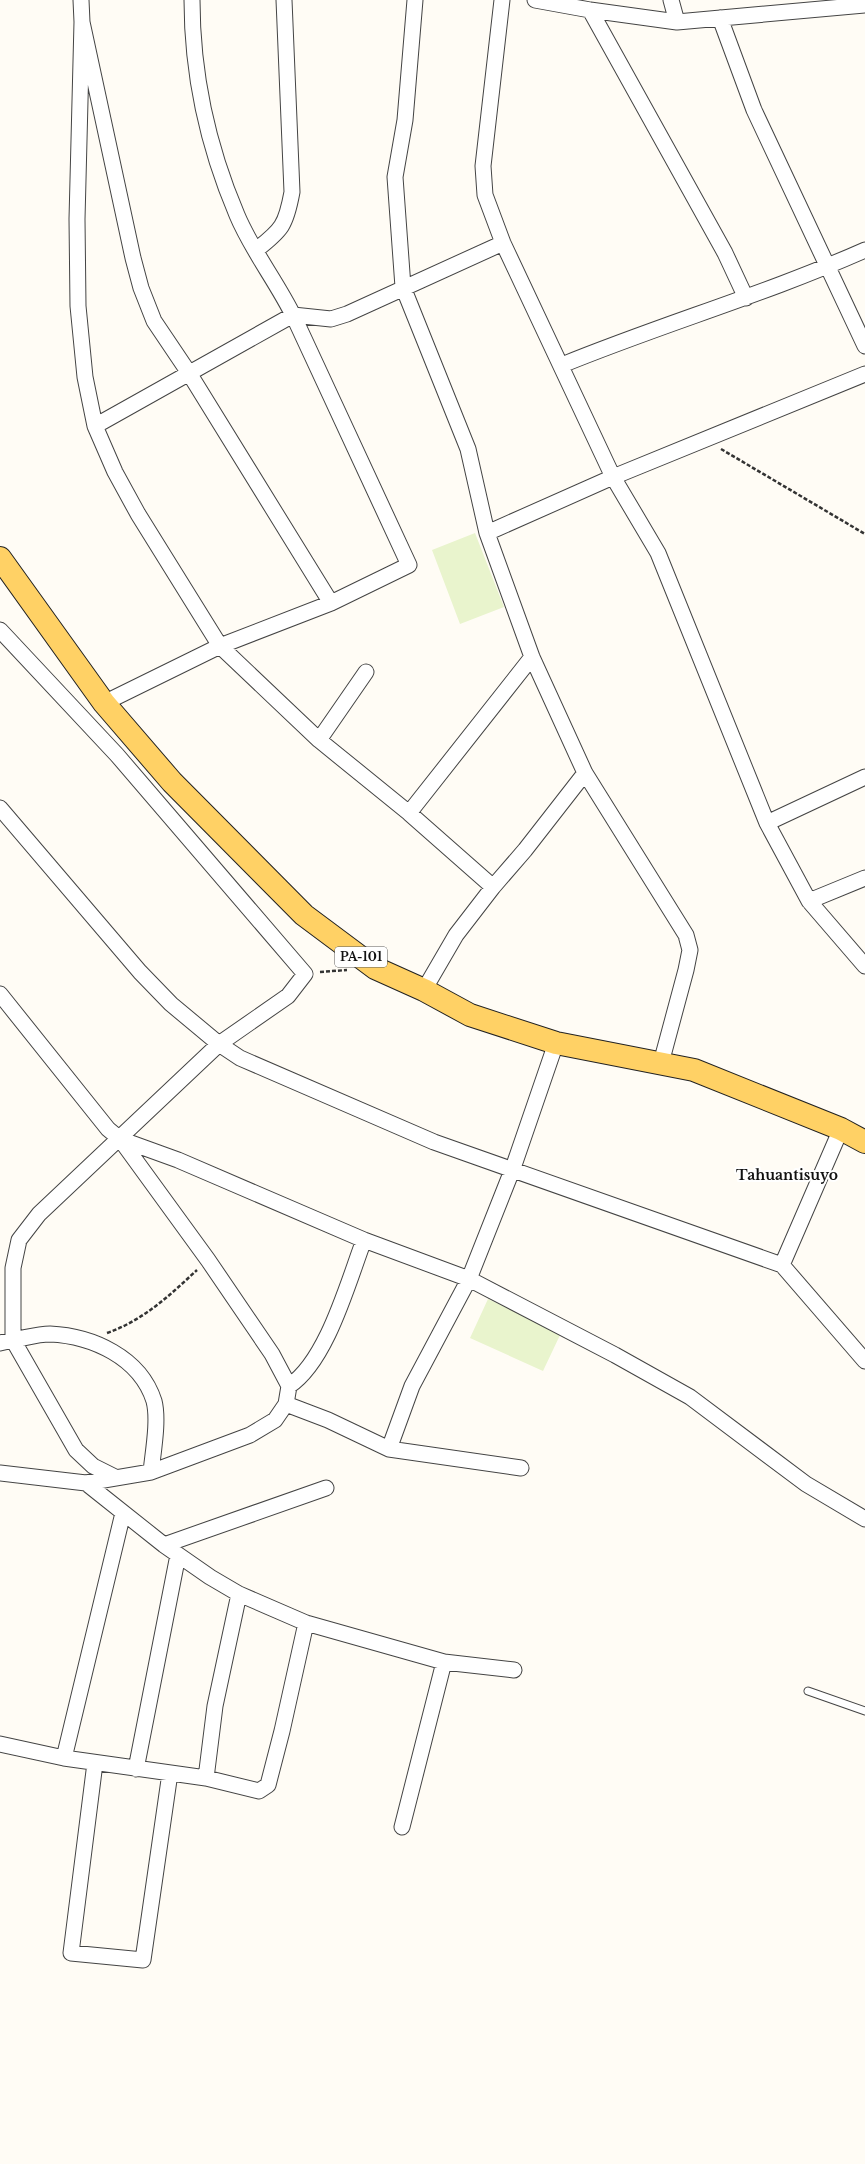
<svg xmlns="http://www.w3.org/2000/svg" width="865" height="2164" font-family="'Libre Baskerville',serif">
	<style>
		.pitch { fill: #e9f4cd }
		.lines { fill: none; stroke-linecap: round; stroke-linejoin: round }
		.lane-casing { stroke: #444; stroke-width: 9 }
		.street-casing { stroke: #444; stroke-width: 17 }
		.primary-casing { stroke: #222; stroke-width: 24 }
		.path { stroke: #333; stroke-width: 2.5; stroke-dasharray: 4 2; stroke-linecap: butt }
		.lane { stroke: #fff; stroke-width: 7 }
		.street { stroke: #fff; stroke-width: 15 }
		.primary { stroke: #ffd165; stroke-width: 22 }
		.labels { text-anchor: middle; stroke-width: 4; stroke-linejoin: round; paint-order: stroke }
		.shield { fill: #fff; stroke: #585858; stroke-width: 1 }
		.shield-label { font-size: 12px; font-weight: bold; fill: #111 }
		.neighbourhood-label { font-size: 14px; font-weight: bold; fill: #111; stroke: #fff }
	</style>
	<rect width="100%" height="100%" fill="#fffcf5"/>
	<path class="pitch" d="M 475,533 L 504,607 L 460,624 L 432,550 Z
		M 488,1299 L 561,1333 L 543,1371 L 470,1338 Z"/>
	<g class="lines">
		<defs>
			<path id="lane" d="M 808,1691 L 865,1711"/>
			<path id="street" d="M 81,0 L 82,22 L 133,258 L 141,288 L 154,321 L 189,373 L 331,603
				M 415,0 L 405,120 L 395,177 L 403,287 L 468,449 L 487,533 L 532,657 L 585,773 L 686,935 L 690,950 L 686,970 L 661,1063
				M 502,0 L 483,166 L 485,195 L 503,243 L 613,477 L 658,553 L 767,823 L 809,901 L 865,966
				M 535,0 L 590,10 L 677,22 L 865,5
				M 671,0 L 677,22
				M 590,10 L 725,253 L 746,298
				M 720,18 L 754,110 L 865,346
				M 82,22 L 77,219 L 78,306 L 85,377 L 95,426 L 115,472 L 138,514 L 220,646 L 319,740 L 409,813 L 493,887
				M 256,250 C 282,230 286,225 292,192 L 284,0
				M 562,365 C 662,324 766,294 865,250
				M 95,426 L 293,315 L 331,319 L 347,314 L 503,243
				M 487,533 L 613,477 L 865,374
				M 0,630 L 117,755 L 305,974 L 288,996 L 219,1044 L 39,1214 L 19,1240 L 13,1268 L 13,1340 L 0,1343
				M 104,703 L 220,646 L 331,603 L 409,565 C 371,483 333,400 294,317 C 277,282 252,251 237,215 C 208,147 192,73 192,0
				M 319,740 L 366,672
				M 0,808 L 140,972 L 171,1004 L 219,1044 L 240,1058 L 434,1142 L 782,1265 L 865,1361
				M 409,813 L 532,657
				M 767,823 L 865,777
				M 809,901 L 865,878
				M 424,990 L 456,935 L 493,887 L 525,850 L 585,773
				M 0,994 L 108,1129 L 120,1139 L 208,1260 L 272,1354 L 289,1386 L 286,1404 L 275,1420 L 250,1435 L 151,1472 L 86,1483 L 0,1473
				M 120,1139 L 178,1160 L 364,1240 L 469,1279 L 615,1355 L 690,1397 L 806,1484 L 865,1519
				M 782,1265 L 841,1129
				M 289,1386 C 327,1361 348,1282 364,1240
				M 286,1404 L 328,1420 L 389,1449 L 521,1468
				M 389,1449 L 412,1386 L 469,1279 L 513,1168 L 556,1043
				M 117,1478 L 93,1466 L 76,1450 L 13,1340 C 25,1338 38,1334 50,1334 C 92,1336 140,1357 154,1401 C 159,1420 153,1452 151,1472
				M 86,1483 L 164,1545 L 210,1577 L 239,1594 L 306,1623 L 444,1662 L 514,1670
				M 123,1513 L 64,1758 L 206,1778 L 259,1791 L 268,1785 L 282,1731 L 306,1623
				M 164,1545 L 326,1488
				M 0,1744 L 64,1758
				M 95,1763 L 71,1953 L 143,1960 L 170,1773
				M 136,1769 L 178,1555
				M 206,1778 L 215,1706 L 239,1594
				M 402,1827 L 444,1662"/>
			<path id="primary" d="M 0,558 L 104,703 L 172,782 L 304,915 L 375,968 L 424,990 L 470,1015 L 556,1043 L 694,1070 L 841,1129 L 865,1142"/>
		</defs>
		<use href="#lane" class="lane-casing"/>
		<use href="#street" class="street-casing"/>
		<use href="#primary" class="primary-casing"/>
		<path class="path" d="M 721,449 L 865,534
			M 320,972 L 347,970
			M 107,1333 C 144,1320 170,1295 197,1270"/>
		<use href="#lane" class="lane"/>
		<use href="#street" class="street"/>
		<use href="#primary" class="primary"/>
	</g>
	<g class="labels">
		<rect class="shield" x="335" y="947" width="52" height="20" rx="3"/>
		<g class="shield-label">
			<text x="361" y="961">PA-101</text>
		</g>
		<g class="neighbourhood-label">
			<text x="787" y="1180">Tahuantisuyo</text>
		</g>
	</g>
</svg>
